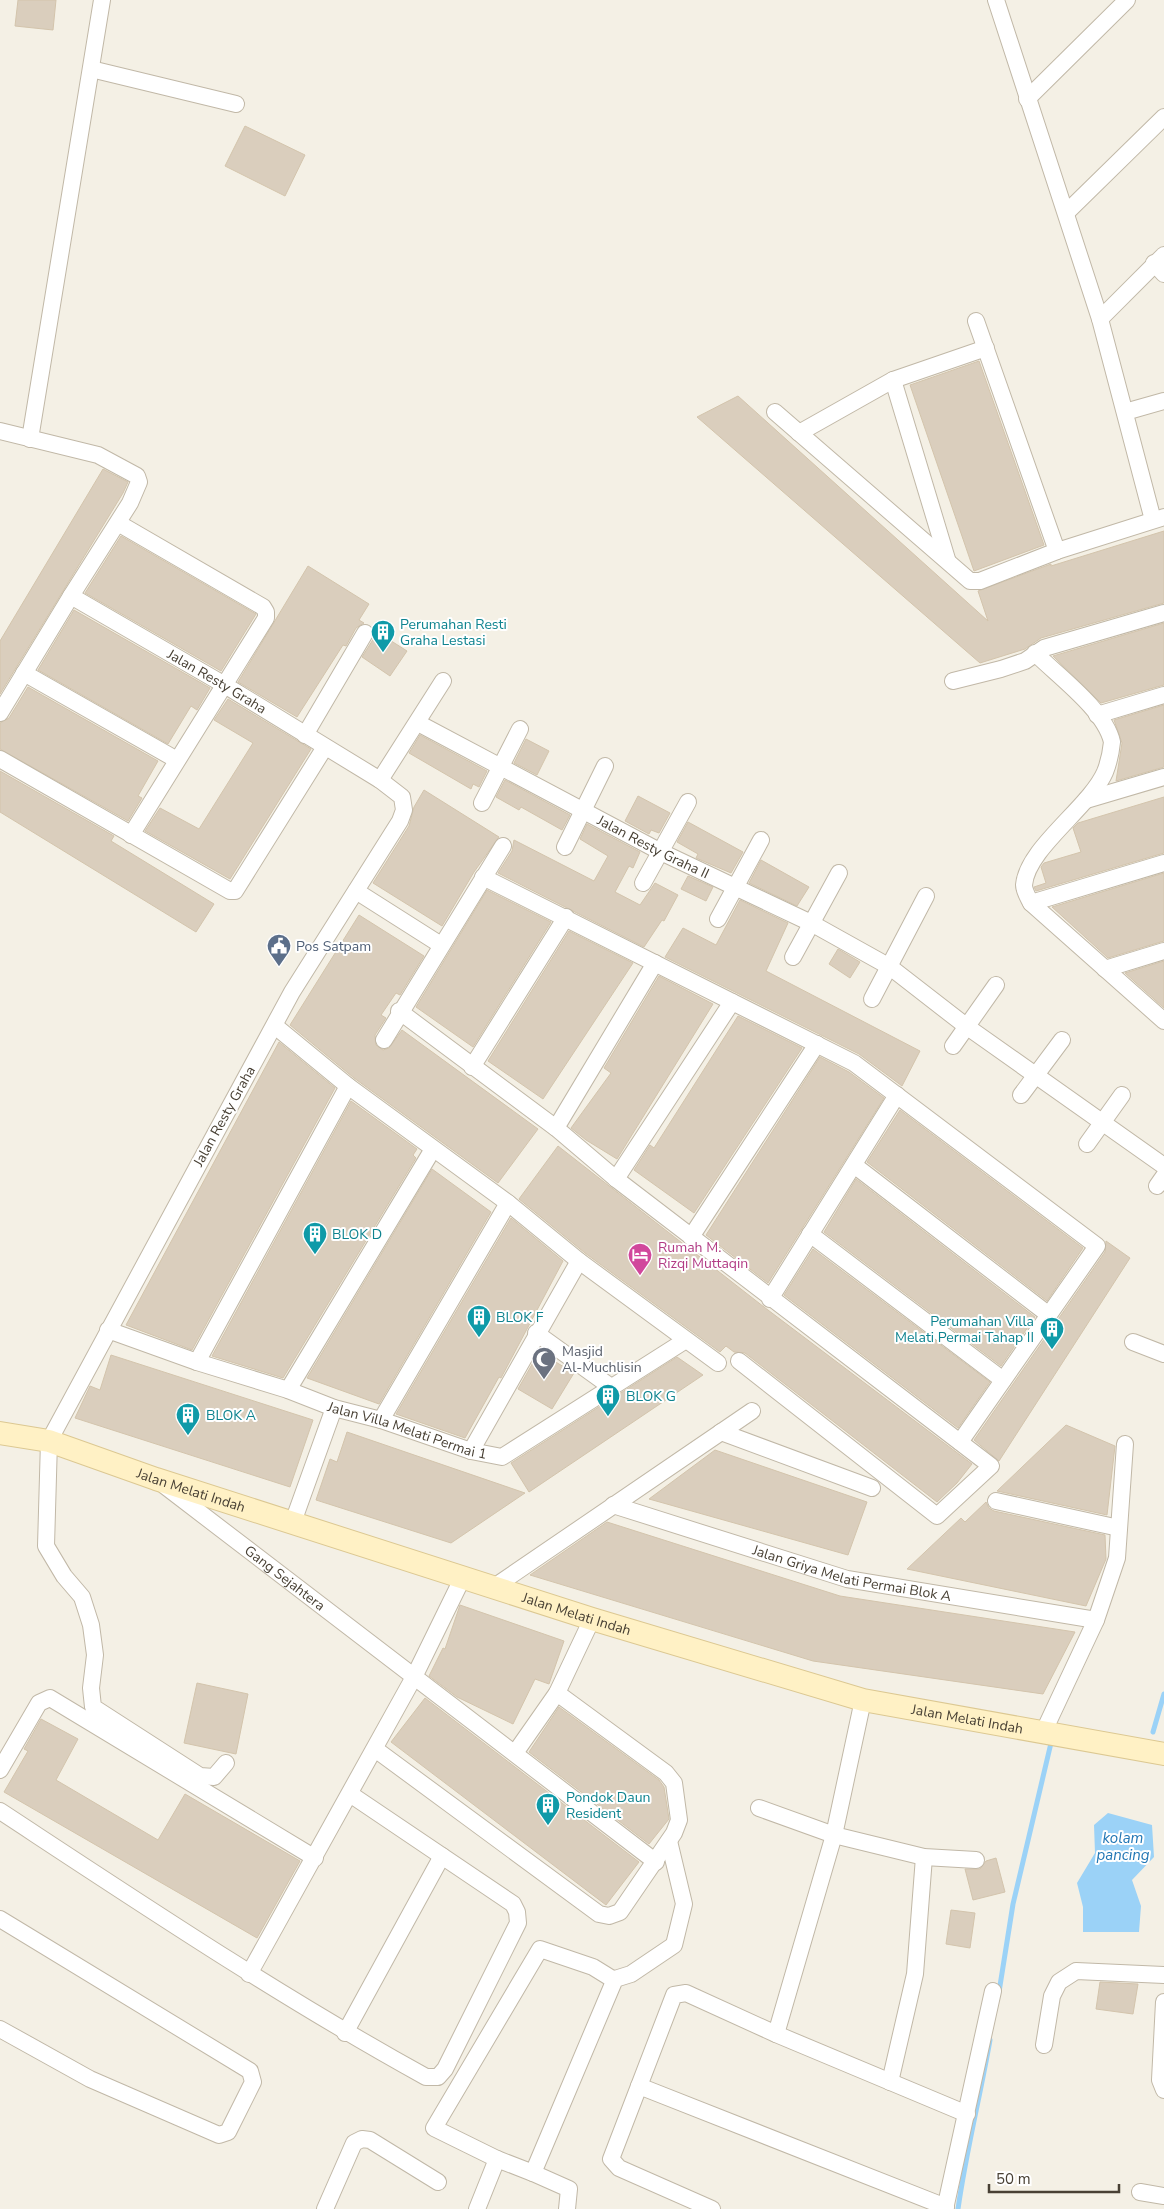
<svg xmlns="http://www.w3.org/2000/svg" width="1164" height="2209" font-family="'Nunito Sans',sans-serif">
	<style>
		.water { fill: #9bd2f7 }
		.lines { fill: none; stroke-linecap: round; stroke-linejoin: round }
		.stream { stroke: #9bd2f7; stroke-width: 5 }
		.building { fill: #dacebd; stroke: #d3c4ac }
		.street-casing { stroke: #c1b8a7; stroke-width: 18 }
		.secondary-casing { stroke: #dcc892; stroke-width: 24 }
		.street { stroke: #fff; stroke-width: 16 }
		.secondary { stroke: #fff1c5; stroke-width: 22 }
		.labels { text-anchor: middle; stroke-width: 4; stroke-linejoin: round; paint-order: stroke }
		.culture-label { font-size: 14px; fill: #0d838f; stroke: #fff; text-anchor: start }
		.street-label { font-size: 14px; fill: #484034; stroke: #fff }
		.service-label { font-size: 14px; fill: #4e5e75; stroke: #fff; text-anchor: start }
		.hotel-label { font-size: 14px; fill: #b23c85; stroke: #fff; text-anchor: start }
		.worship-label { font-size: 14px; fill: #5b616d; stroke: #fff; text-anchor: start }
		.water-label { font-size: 15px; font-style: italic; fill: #2277b5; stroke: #fff }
	</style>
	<rect width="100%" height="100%" fill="#f4f0e5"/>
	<path class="water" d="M 1108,1813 L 1152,1825 L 1154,1857 L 1132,1880 L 1141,1906 L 1139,1932 L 1083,1932 L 1083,1907 L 1077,1883 L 1095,1853 L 1094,1825 Z"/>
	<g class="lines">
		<path class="stream" d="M 1153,1732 L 1164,1694
			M 999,1992 L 1013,1904 L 1051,1743
			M 958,2209 C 966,2152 980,2097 990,2040"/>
	</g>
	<path class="building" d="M 18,0 L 56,0 L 53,30 L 15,26 Z
		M 245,126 L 305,155 L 285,196 L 225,166 Z
		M 979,361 L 1044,545 L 974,571 L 910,385 Z
		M 738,396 L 988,621 L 978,591 L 1051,564 L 1051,566 L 1164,531 L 1164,603 L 1041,638 L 1025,649 L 980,663 L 697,417 Z
		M 103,469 L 128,482 L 123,493 L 0,694 L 0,641 Z
		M 121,536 L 256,614 L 221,671 L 85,593 Z
		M 308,566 L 369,604 L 359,620 L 364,623 L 356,628 L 346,646 L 343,645 L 297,717 L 238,682 Z
		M 74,610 L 210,688 L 197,710 L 191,706 L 168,744 L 38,670 Z
		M 1164,623 L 1164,685 L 1101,703 L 1053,656 Z
		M 374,630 L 407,651 L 390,676 L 362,657 L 374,638 Z
		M 28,687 L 158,761 L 138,796 L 142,798 L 128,821 L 0,749 L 0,723 L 9,718 Z
		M 228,699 L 311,749 L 230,879 L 145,831 L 160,808 L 199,829 L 253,743 L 214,720 Z
		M 1164,705 L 1164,767 L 1116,781 L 1122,743 L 1114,720 Z
		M 420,735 L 487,771 L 479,787 L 473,784 L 471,789 L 409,753 Z
		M 526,739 L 549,751 L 537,775 L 514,763 Z
		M 0,771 L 114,836 L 111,841 L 214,904 L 196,932 L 0,812 Z
		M 505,780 L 570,815 L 562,830 L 521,807 L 519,810 L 496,797 Z
		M 424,790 L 499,837 L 474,872 L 442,926 L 373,883 L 409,826 L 414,807 Z
		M 638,796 L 670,813 L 659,833 L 651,830 L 649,834 L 625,821 Z
		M 1164,797 L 1164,853 L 1036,891 L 1034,887 L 1046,883 L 1041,867 L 1044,863 L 1081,852 L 1073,828 L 1078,823 Z
		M 688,822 L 743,852 L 731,873 L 696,858 L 698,854 L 677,842 Z
		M 587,824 L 640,852 L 633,868 L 629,866 L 615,892 L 640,905 L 655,883 L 678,895 L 664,921 L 662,920 L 644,947 L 498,873 L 512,851 L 514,840 L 594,881 L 608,856 L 580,839 Z
		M 761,860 L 809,887 L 797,906 L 749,883 Z
		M 1164,873 L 1164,941 L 1108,958 L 1052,907 Z
		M 688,876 L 713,887 L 706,901 L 681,889 Z
		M 487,890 L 551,922 L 473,1047 L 416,1007 Z
		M 740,900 L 788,923 L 766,971 L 920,1051 L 902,1086 L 859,1054 L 665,957 L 683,928 L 716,945 Z
		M 359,915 L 424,956 L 400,995 L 396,993 L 381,1015 L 386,1018 L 375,1035 L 376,1045 L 383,1050 L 389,1048 L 402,1030 L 538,1129 L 498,1183 L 354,1078 L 290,1025 Z
		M 569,931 L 633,963 L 543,1099 L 488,1061 Z
		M 838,949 L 860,962 L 850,978 L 829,964 Z
		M 1164,961 L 1164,1008 L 1125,973 Z
		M 659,976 L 713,1004 L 617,1159 L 586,1140 L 571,1128 L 611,1073 L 604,1068 Z
		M 738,1016 L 802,1048 L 694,1213 L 634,1170 L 650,1145 L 654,1148 Z
		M 279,1042 L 335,1088 L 192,1350 L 126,1325 Z
		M 820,1057 L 849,1072 L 884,1098 L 768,1283 L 706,1235 Z
		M 351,1101 L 417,1149 L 413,1155 L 416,1158 L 283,1378 L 212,1356 Z
		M 900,1110 L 1083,1248 L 1047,1301 L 867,1162 Z
		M 558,1146 L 764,1307 L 972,1464 L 957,1483 L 937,1502 L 745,1353 L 734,1352 L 726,1346 L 720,1352 L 585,1253 L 519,1199 Z
		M 432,1169 L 491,1212 L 379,1404 L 307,1378 Z
		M 856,1179 L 1035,1317 L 1001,1366 L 824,1232 Z
		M 511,1218 L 563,1261 L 501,1378 L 499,1377 L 465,1438 L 396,1414 Z
		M 1106,1241 L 1130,1258 L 999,1461 L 974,1440 L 1105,1252 Z
		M 813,1249 L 990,1382 L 958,1428 L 784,1295 Z
		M 539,1352 L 574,1373 L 552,1409 L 518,1389 Z
		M 111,1355 L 313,1420 L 290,1487 L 75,1418 L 90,1386 L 100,1390 Z
		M 677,1357 L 703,1375 L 529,1492 L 511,1463 Z
		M 1066,1425 L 1115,1446 L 1107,1515 L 997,1491 Z
		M 347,1432 L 525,1493 L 451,1543 L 316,1500 L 330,1459 L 337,1462 Z
		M 715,1450 L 867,1502 L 848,1555 L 649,1499 Z
		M 986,1502 L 989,1508 L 994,1511 L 1105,1535 L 1106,1559 L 1086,1606 L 907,1569 L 961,1518 L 965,1522 Z
		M 607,1522 L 840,1596 L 1075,1632 L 1043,1694 L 813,1661 L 530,1575 Z
		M 460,1605 L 564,1641 L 549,1684 L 535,1679 L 513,1724 L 457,1697 L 429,1676 L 443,1648 L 445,1649 Z
		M 197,1683 L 248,1694 L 236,1754 L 184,1743 Z
		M 425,1698 L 639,1862 L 606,1905 L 391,1742 Z
		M 559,1707 L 659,1780 L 664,1787 L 669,1819 L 649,1844 L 529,1752 Z
		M 41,1719 L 78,1739 L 56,1780 L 158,1840 L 185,1794 L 300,1861 L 257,1938 L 4,1792 L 28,1751 L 24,1749 Z
		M 996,1858 L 1005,1892 L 973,1900 L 965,1869 L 980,1869 L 986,1861 Z
		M 951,1910 L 975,1913 L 970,1948 L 946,1944 Z
		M 1100,1982 L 1138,1984 L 1133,2014 L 1096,2009 Z"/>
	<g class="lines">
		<defs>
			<g id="street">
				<path d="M 996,0 L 1100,319 L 1153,520"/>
				<path d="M 91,69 L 236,104"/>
				<path d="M 1027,99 L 1127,0"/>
				<path d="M 1067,212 L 1164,117"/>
				<path d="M 1154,263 L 1164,274"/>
				<path d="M 1100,319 L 1164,255"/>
				<path d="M 976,321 L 1057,551"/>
				<path d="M 893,380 L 947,559"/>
				<path d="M 775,412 L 970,581 L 980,581 L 1057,551 L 1164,517"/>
				<path d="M 1125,412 L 1164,401"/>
				<path d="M 0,431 L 98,455 L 137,476 L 139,482 L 130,503 L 71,596 L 0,713"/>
				<path d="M 799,433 L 893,380 L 986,348"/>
				<path d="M 30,439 L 102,0"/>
				<path d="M 118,523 L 263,607 L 266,612 L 266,618 L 131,835"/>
				<path id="s1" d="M 71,596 L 223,684 L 380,780 L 402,797 L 404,810 L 400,821 L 292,992 L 49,1441 L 46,1546 L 64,1576 L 82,1597 L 91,1625 L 95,1655 L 91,1688 L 93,1707 L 200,1776 L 214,1777 L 226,1763"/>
				<path d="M 1035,653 C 1058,676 1105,710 1112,742 C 1111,752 1109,762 1105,772 C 1090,807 1027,848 1024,885 C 1024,891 1028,897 1031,903 L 1164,1021"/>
				<path d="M 24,673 L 177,760"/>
				<path d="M 953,681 L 1001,669 L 1025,661 L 1044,648 L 1164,613"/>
				<path d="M 1097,715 L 1164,695"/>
				<path id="s2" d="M 418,723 L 661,852 L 811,923 L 890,967 L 966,1026 L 1164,1166"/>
				<path d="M 305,735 L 365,633"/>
				<path d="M 0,759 L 230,891 L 235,891 L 325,747"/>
				<path d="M 380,780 L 443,681"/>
				<path d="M 1086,800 L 1164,777"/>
				<path d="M 482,803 L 520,729"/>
				<path d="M 565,847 L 605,766"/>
				<path d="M 483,877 L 854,1063 L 1097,1246 L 960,1442"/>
				<path d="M 643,883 L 688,802"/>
				<path d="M 356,891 L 441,945"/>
				<path d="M 1031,903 L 1164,863"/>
				<path d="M 718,919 L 761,840"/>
				<path d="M 793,957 L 839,873"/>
				<path d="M 1105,969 L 1164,951"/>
				<path d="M 872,999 L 926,896"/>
				<path d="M 399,1011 L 556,1128 L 616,1179 L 991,1466 L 937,1516 L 739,1361"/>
				<path d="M 275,1026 L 348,1086 L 508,1203 L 579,1261 L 718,1363"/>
				<path d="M 384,1040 L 503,846"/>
				<path d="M 953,1046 L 996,985"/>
				<path d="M 472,1067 L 566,917"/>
				<path d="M 1021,1095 L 1062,1040"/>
				<path d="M 556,1128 L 655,963"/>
				<path d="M 1087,1144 L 1122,1095"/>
				<path d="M 854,1165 L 1049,1315"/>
				<path d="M 616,1179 L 732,1002"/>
				<path d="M 1157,1186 L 1164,1176"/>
				<path d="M 810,1234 L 1003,1380"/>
				<path d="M 691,1237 L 817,1044"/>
				<path d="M 770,1299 L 897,1095"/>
				<path id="s3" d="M 108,1330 L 197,1362 L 288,1390 L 334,1408 L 381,1420 L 471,1451 L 502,1457 L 686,1340"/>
				<path d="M 536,1333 L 611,1387"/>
				<path d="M 1133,1342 L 1164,1354"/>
				<path d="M 197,1362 L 348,1086"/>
				<path d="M 288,1390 L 433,1149"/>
				<path d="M 381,1420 L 508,1203"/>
				<path d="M 721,1432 L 872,1488"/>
				<path d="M 471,1451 L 579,1261"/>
				<path id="s4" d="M 165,1486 L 656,1862"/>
				<path d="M 996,1501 L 1119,1528"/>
				<path id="s5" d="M 613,1505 L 847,1579 L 1096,1620"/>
				<path d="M 293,1522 L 334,1408"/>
				<path d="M 494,1587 L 752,1411"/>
				<path d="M 1043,1733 L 1096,1620 L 1117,1558 L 1125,1444"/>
				<path d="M 375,1749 L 599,1914 L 609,1916 L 620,1912 L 674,1833 L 679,1820 L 674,1783 L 666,1773 L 557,1693"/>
				<path d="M 515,1753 L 557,1693 L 592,1619"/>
				<path d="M 0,1770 L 39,1703 L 50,1698 L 315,1858"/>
				<path d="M 759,1808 L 834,1835 L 924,1857 L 976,1860"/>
				<path d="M 0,1811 C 140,1903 279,1996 426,2077 L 438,2077 L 445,2069 L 518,1923 L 517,1912 L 513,1904 L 350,1794"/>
				<path d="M 0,1919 L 250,2071 L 253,2082 L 228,2132 L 219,2135 L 90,2079 L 0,2029"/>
				<path d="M 249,1974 L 414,1677 L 463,1577"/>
				<path d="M 1164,2002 L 1160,2080 L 1164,2090"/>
				<path d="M 345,2033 L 442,1856"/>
				<path d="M 776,2034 L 834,1835 L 863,1700"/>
				<path d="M 1044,2045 L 1052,1996 L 1059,1982 L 1076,1971 L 1164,1975"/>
				<path d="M 890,2082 L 915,1974 L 924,1857"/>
				<path d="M 639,2086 L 946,2207"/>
				<path d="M 497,2159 L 434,2128 L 540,1949 L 593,1967 L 614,1980"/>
				<path d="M 1140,2192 L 1164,2196"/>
				<path d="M 325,2209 L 354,2143 L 362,2139 L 370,2140 L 438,2182"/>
				<path d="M 477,2209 L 497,2159 L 533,2173"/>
				<path d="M 567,2209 L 569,2189 L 533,2173 L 615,1979 L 631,1974 L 674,1945 L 684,1904 L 669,1841"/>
				<path d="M 712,2209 L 619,2168 L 611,2159 L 674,1995 L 686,1993 L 776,2034 L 967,2114"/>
				<path d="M 945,2209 L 993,1991"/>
			</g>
			<g id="secondary">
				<path id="s6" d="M 0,1433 L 49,1441 L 156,1479 L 592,1619 L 863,1700 L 1164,1754"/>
			</g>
		</defs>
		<use href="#street" class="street-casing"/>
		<use href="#secondary" class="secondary-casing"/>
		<use href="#street" class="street"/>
		<use href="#secondary" class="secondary"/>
	</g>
	<defs>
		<symbol id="building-pin" viewBox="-11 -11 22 30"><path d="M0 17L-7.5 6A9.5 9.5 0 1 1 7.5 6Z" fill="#0f9aa8" stroke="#fff"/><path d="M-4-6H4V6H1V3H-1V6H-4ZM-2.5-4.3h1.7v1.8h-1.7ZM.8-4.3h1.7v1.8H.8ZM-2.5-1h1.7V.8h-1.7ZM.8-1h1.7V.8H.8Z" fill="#fff"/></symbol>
		<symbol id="civic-pin" viewBox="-11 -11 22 30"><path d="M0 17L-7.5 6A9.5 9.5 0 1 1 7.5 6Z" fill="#5c6f8a" stroke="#fff"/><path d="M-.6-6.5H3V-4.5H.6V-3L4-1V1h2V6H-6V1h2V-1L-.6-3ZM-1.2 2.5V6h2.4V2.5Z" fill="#fff"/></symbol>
		<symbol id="hotel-pin" viewBox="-11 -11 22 30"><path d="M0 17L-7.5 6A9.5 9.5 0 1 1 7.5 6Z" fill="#d1479c" stroke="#fff"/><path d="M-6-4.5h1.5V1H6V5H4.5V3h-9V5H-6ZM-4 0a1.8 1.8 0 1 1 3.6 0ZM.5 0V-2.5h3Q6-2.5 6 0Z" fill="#fff"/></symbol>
		<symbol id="mosque-pin" viewBox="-11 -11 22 30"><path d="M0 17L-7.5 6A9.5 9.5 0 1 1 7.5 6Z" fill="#6b7280" stroke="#fff"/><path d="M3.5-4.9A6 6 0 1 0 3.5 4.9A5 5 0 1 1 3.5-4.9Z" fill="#fff"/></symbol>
	</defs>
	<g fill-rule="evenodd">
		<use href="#building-pin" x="369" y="618" width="28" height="38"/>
		<use href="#civic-pin" x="265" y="932" width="28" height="38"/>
		<use href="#building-pin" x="301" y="1220" width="28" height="38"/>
		<use href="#hotel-pin" x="626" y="1241" width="28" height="38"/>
		<use href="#building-pin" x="465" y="1303" width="28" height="38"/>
		<use href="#building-pin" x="1038" y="1315" width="28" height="38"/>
		<use href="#mosque-pin" x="530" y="1345" width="28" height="38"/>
		<use href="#building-pin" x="594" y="1382" width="28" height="38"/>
		<use href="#building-pin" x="174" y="1401" width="28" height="38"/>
		<use href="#building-pin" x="534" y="1791" width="28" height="38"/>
	</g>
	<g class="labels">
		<g class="culture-label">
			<text x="400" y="629">Perumahan Resti<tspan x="400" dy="16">Graha Lestasi</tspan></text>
			<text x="332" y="1239">BLOK D</text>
			<text x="496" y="1322">BLOK F</text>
			<text x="1034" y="1326" text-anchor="end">Perumahan Villa<tspan x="1034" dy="16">Melati Permai Tahap II</tspan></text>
			<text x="626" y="1401">BLOK G</text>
			<text x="206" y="1420">BLOK A</text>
			<text x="566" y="1802">Pondok Daun<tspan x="566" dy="16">Resident</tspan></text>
		</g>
		<g class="street-label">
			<text dy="5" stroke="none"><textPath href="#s1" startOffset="169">Jalan Resty Graha</textPath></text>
			<text dy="5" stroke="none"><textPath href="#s2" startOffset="266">Jalan Resty Graha II</textPath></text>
			<text transform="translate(224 1116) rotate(-61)" y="5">Jalan Resty Graha</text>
			<text dy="5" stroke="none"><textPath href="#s3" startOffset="316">Jalan Villa Melati Permai 1</textPath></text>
			<text dy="5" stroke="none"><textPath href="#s6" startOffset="200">Jalan Melati Indah</textPath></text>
			<text dy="5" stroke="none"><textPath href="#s5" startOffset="249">Jalan Griya Melati Permai Blok A</textPath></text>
			<text dy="5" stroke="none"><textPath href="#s4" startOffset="151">Gang Sejahtera</textPath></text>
			<text dy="5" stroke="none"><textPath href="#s6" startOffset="605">Jalan Melati Indah</textPath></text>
			<text dy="5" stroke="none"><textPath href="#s6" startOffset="1010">Jalan Melati Indah</textPath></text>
		</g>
		<g class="service-label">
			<text x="296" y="951">Pos Satpam</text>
		</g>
		<g class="hotel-label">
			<text x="658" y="1252">Rumah M.<tspan x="658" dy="16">Rizqi Muttaqin</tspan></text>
		</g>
		<g class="worship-label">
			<text x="562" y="1356">Masjid<tspan x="562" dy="16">Al-Muchlisin</tspan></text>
		</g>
		<g class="water-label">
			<text x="1123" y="1843">kolam<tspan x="1123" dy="17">pancing</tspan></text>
		</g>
	</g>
	<path d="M989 2184v8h130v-8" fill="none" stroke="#484034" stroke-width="2.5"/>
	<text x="996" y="2184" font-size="15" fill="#484034" stroke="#ffffff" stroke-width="4" paint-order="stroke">50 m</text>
</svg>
